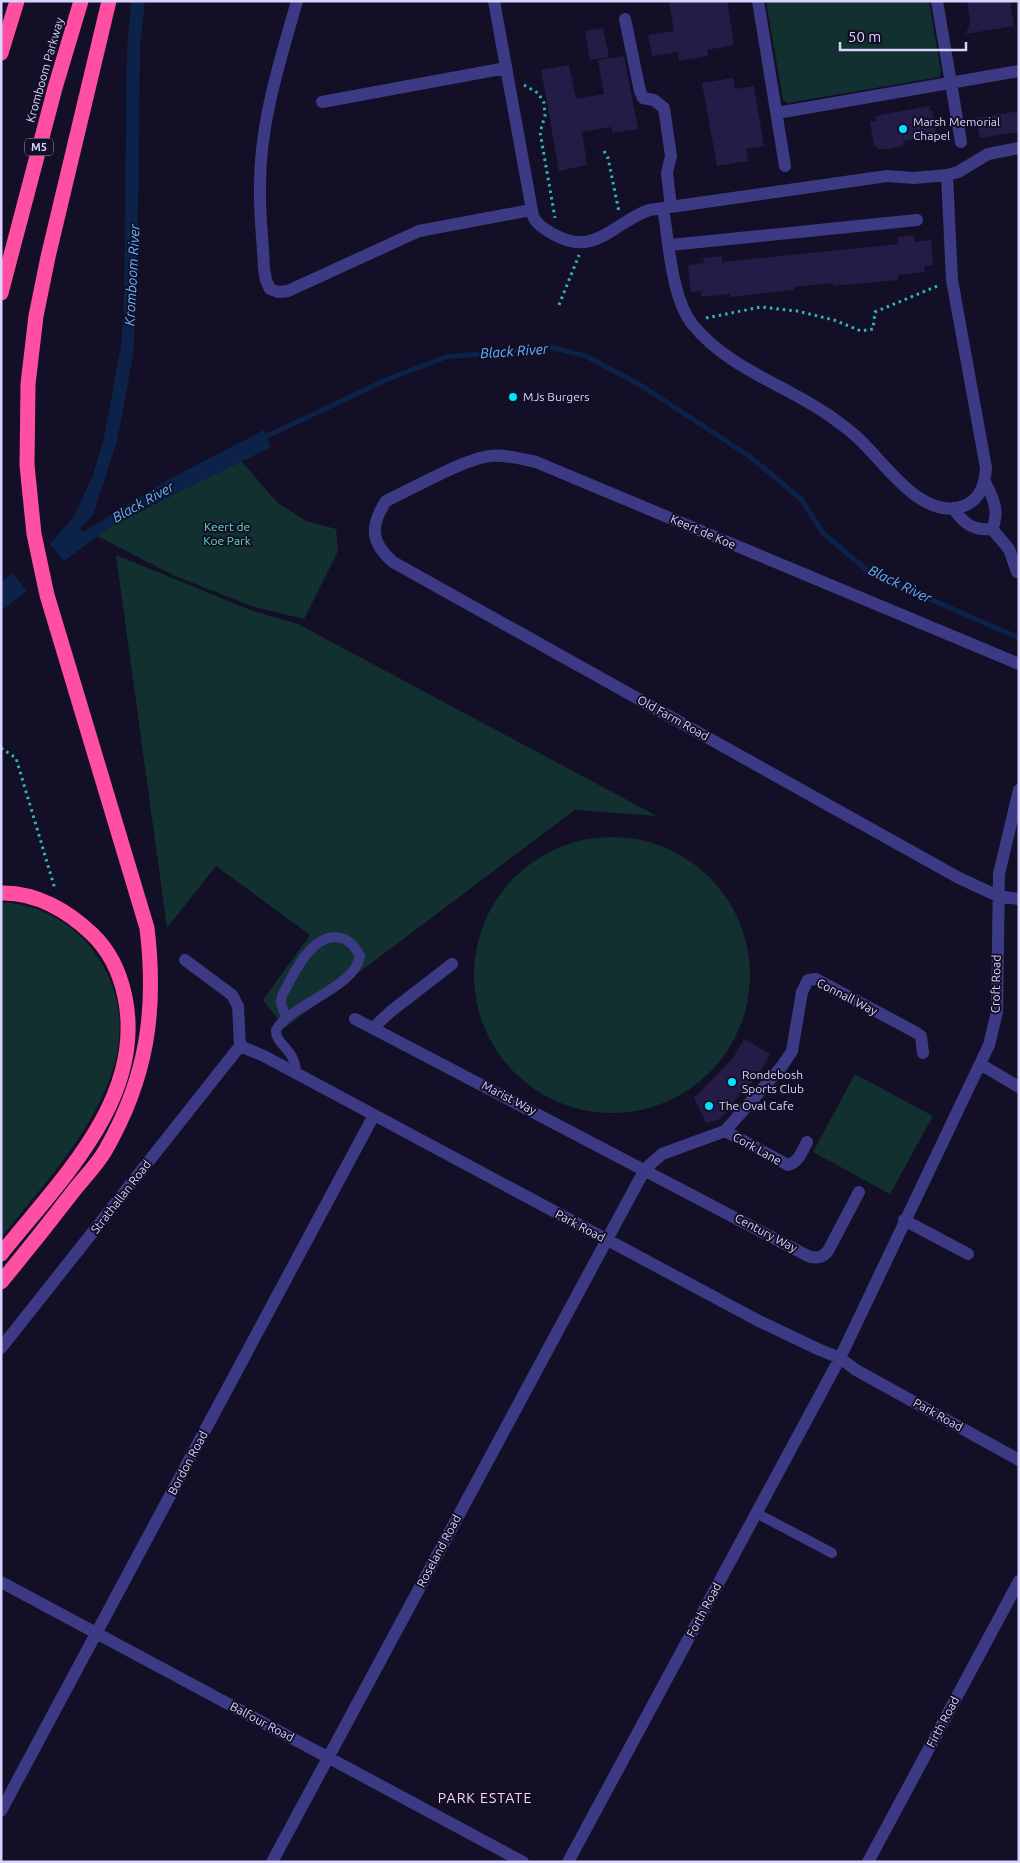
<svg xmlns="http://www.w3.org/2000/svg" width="1020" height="1863" font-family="Ubuntu,sans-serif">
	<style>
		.green { fill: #12302f }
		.water { fill: #0c2248 }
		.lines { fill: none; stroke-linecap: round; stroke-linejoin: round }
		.stream { stroke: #0c2248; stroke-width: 5 }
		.building { fill: #241b47 }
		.path { stroke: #2fb8b0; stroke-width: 3; stroke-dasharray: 2.5 4; stroke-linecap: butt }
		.lane { stroke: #3d3a85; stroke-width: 10 }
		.street { stroke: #3d3a85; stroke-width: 12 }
		.highway { stroke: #ff4fa3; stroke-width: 15 }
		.poi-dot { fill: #00e5ff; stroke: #130f26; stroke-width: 2 }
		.labels { text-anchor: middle; stroke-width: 4; stroke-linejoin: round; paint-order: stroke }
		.shield { fill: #130f26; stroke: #9e99be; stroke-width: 1 }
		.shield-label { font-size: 11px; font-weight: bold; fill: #d9d4ff }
		.street-label { font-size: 12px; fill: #d9d4ff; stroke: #130f26 }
		.poi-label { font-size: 12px; fill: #d9d4ff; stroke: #130f26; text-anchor: start }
		.park-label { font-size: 12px; fill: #5fe0c0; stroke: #130f26 }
		.water-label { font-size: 14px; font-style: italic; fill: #62b6ff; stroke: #130f26 }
		.neighbourhood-label { font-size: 14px; letter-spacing: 1px; fill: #ffd6f0; stroke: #130f26 }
	</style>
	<rect width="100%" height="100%" fill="#130f26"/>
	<path class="green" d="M 766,1 L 929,1 L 941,73 L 939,77 L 788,103 L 783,100 Z
		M 241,461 L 278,503 L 306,521 L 336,529 L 338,551 L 304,619 L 254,607 L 175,576 L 97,536 L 113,525 Z
		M 116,555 L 253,611 L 298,624 L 657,816 L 575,810 L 285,1028 L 263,1000 L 310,935 L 216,866 L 167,928 Z
		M474 975a138 138 0 1 1 276 0a138 138 0 1 1-276 0Z
		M 1,902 C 38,904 73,922 95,953 C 168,1056 62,1161 1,1238 Z
		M 855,1074 L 933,1116 L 890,1194 L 813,1152 Z"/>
	<path class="water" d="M 131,1 L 145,1 L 140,47 L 137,294 L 133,356 L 117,441 L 93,515 L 80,529 L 83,532 L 171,478 L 264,430 L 271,447 L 113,525 L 64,561 L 50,544 L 74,516 L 93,475 L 104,437 L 121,346 L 124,303 L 127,49 Z
		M 13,573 L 27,591 L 1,611 L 1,582 Z"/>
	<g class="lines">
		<path class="stream" d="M 261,439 L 388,379 L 446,357 L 551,347 L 586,356 L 642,386 L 749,456 L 801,499 L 823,533 L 870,573 L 1019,638"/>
	</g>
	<path class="building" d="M 669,1 L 727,1 L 734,45 L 707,50 L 708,56 L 679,61 L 678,52 L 652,56 L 648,35 L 674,31 Z
		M 967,1 L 1010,1 L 1014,26 L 966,34 L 970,22 Z
		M 603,28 L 609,57 L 590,60 L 585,31 Z
		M 624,56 L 638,129 L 612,133 L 611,127 L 582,132 L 587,165 L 559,171 L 541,70 L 569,65 L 576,99 L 604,94 L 598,60 Z
		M 733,78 L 735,89 L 754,86 L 764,146 L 746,149 L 748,161 L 717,166 L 702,83 Z
		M 929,106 L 929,111 L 932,110 L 937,136 L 903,141 L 904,146 L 888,149 L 878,149 L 877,146 L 874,146 L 870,122 L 876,121 L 875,116 Z
		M 1019,111 L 1019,132 L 980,138 L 976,118 Z
		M 914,235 L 915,242 L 931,240 L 933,265 L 924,266 L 925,272 L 898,275 L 898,280 L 833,286 L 833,283 L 794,287 L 794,290 L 730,297 L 730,294 L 701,297 L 701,291 L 691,292 L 688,265 L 704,263 L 703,258 L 722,256 L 722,262 L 898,244 L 897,237 Z
		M 744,1039 L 770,1054 L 758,1076 L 731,1104 L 734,1106 L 718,1120 L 706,1123 L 694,1098 L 732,1059 Z"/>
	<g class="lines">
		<path class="path" d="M 524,85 L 538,93 L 544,103 L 545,116 L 540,132 L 555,218
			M 604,151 L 608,158 L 619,212
			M 559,305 L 579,255
			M 706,318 L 761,307 L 797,311 L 834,320 L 861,331 L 873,329 L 875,312 L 940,285
			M 1,748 L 16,758 L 55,889"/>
		<path class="lane" d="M 286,1018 L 281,1003 L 282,996 C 293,975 312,931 341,938 C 350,940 356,948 360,956 C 355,988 291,1004 276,1030 C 275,1045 296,1049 296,1073
			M 756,1513 L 832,1553"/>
		<path class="street" d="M 297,1 C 280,61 260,122 260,185 C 259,213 263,241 264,269 L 266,280 L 270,289 L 278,292 L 288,291 L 419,231 L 531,210
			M 494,1 L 533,216 C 537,225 545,229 553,234 C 595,258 613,223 649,210 L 887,176 L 914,178 L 947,175
			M 758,1 L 785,166
			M 937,1 L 961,142
			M 625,19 L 640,91 L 643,98 L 654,100 L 664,108 L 671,156 L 667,173 L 671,207
			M 322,102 L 506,68
			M 777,113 L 1019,71
			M 663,208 C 669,242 671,298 693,325 C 728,368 783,384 827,414 C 840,423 854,433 865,445 C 889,469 926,523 966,505 C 981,498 985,484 986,468 L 952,280 L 947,175 L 958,172 L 988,154 L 1019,148
			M 670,245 L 917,220
			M 985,482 C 993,497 1000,512 992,529
			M 953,508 C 963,523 973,531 992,529
			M 992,529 L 1009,549 L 1017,572
			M 1019,664 L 536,462 C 521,459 505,454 490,456 C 464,459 412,489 386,501 C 370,526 370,542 393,562 L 959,878 L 998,896 L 1019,899
			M 185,960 L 232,995 L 238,1006 L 240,1046
			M 355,1019 L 808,1256 C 817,1259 822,1258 828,1251 L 859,1192
			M 373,1028 L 390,1012 L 452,964
			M 240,1046 L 264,1056 L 757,1320 L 820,1350 L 840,1358 L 856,1370 L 1019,1460
			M 980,1064 L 1019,1087
			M 725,1131 L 788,1165 C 799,1162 802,1151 807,1142
			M 904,1220 L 968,1254
			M 1,1348 L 240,1046
			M 1,1582 L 523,1862
			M 1,1811 L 374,1115
			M 272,1862 L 645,1169 L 662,1154 L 725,1131 L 782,1066 L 792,1051 L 802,992 L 808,980 L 816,979 L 915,1032 L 921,1036 L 923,1053
			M 568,1862 L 840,1358 L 989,1045 L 997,1012 L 999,874 L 1019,790
			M 868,1862 L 1019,1581"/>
		<path class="highway" d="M 1,53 L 17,1
			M 1,293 L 55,88 L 81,1
			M 1,893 C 36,892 68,911 92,934 C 110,951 120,973 125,997 C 146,1099 59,1181 1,1254
			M 1,1282 C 25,1253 49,1223 72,1193 C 83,1179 96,1166 105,1151 C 147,1078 157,1011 147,928 L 47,595 L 34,534 L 27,465 L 28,384 L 36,316 L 48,257 L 109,1"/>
	</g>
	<g class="poi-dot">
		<circle cx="903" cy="129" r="5"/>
		<circle cx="513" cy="397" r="5"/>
		<circle cx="732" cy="1082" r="5"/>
		<circle cx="709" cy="1106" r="5"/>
	</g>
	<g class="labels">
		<rect class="shield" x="25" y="138.5" width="28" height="17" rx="4"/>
		<g class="shield-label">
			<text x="39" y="151">M5</text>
		</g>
		<g class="street-label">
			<text transform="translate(45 70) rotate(-74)" y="4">Kromboom Parkway</text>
			<text transform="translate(703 532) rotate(23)" y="4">Keert de Koe</text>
			<text transform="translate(673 718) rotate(29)" y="4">Old Farm Road</text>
			<text transform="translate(996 984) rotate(-89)" y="4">Croft Road</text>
			<text transform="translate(847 997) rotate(27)" y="4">Connall Way</text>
			<text transform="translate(509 1098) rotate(27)" y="4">Marist Way</text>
			<text transform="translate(757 1149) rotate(29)" y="4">Cork Lane</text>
			<text transform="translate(121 1197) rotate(-52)" y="4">Strathallan Road</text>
			<text transform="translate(580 1226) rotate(28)" y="4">Park Road</text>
			<text transform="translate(766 1233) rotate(28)" y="4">Century Way</text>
			<text transform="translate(938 1415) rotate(29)" y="4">Park Road</text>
			<text transform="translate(188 1463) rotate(-62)" y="4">Bordon Road</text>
			<text transform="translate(439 1551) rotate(-62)" y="4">Roseland Road</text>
			<text transform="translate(704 1610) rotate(-62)" y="4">Forth Road</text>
			<text transform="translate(262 1722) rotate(28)" y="4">Balfour Road</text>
			<text transform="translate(943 1722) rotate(-62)" y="4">Firth Road</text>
		</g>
		<g class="poi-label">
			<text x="913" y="126">Marsh Memorial<tspan x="913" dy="14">Chapel</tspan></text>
			<text x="523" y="401">MJs Burgers</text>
			<text x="742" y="1079">Rondebosh<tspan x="742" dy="14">Sports Club</tspan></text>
			<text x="719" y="1110">The Oval Cafe</text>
		</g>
		<g class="park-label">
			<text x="227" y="531">Keert de<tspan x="227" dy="14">Koe Park</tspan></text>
		</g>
		<g class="water-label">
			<text transform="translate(132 275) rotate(-87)" y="5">Kromboom River</text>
			<text transform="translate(514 351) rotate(-4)" y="5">Black River</text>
			<text transform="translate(143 502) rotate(-29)" y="5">Black River</text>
			<text transform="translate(900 584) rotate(26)" y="5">Black River</text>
		</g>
		<g class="neighbourhood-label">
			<text x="485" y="1803">PARK ESTATE</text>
		</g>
	</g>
	<rect width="1020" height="1863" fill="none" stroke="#d9d4ff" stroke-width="5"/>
	<path d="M840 42v8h126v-8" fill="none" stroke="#d9d4ff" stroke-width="2.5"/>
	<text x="848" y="42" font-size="15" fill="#d9d4ff" stroke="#130f26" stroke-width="4" paint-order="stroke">50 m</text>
</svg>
